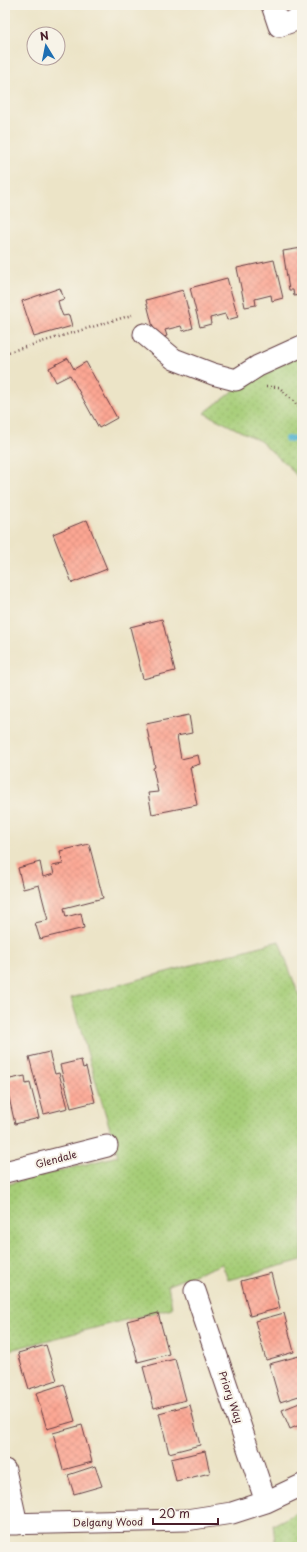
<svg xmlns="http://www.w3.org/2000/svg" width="307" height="1552" font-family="'Playpen Sans',sans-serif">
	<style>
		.grass { fill: url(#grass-dots); stroke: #787651 }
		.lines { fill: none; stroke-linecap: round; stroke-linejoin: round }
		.stream { stroke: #53b3d1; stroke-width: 6 }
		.building { fill: url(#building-cross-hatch) }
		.minor-casing { stroke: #623d42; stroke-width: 23 }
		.path { stroke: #623d42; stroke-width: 2.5; stroke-dasharray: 1 3; stroke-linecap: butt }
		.minor { stroke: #fff; stroke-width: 21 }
		.labels { text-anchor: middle; stroke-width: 4; stroke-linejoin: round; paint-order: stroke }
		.street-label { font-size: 10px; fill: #4a1f2b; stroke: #f7f3e8 }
	</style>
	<defs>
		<pattern id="grass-dots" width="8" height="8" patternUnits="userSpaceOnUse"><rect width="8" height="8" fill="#a6cd77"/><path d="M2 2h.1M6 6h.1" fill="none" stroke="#90b067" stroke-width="1.8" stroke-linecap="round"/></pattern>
		<pattern id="building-cross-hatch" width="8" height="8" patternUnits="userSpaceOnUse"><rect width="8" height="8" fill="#fca693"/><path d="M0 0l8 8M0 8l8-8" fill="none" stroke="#da8e7f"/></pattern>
	</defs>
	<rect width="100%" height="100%" fill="#f7f3e8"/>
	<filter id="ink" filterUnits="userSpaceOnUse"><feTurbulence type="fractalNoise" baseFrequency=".025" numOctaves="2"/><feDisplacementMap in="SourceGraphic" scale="8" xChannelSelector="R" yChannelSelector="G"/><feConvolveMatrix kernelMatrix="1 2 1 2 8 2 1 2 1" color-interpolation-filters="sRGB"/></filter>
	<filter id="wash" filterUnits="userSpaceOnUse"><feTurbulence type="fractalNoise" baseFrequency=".012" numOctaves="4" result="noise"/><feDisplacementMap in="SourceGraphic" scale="16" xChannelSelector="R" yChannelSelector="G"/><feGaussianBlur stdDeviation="0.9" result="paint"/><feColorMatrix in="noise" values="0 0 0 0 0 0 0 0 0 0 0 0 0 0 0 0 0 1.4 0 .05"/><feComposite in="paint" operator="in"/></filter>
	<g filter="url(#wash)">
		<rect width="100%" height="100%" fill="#ece4c7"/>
		<path class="grass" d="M 302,355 L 302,482 L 288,466 L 260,441 L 204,413 L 250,378 Z
			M 279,941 L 302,1004 L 302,1260 L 228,1280 L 222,1264 L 168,1285 L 172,1308 L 10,1350 L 5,1337 L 5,1185 L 118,1156 L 71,998 Z
			M 302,1510 L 302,1547 L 276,1547 L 273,1525 Z"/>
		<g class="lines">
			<path class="stream" d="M 287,439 L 302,439"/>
		</g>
		<g id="blocks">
			<path class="building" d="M 302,248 L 302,295 L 294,296 L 293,290 L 289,290 L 283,251 Z
				M 274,260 L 283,298 L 272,301 L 271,295 L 255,299 L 256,305 L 245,307 L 237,268 Z
				M 227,278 L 238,317 L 227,320 L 225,314 L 210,318 L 211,324 L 200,327 L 190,288 Z
				M 60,288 L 64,299 L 58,301 L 60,309 L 63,316 L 69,315 L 72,326 L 34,337 L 22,301 Z
				M 183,290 L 193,328 L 183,331 L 181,326 L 165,330 L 167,336 L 156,339 L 146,300 Z
				M 68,358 L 74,369 L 86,362 L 117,418 L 99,428 L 70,375 L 56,382 L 49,368 Z
				M 87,520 L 107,569 L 72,583 L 53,534 Z
				M 162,619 L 175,671 L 143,679 L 130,627 Z
				M 189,715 L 192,733 L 177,736 L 181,759 L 198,755 L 200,764 L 190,767 L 197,805 L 152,814 L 148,793 L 158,792 L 153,768 L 155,767 L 146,724 Z
				M 89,844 L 103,898 L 64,908 L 66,917 L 81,913 L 84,928 L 40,939 L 35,923 L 48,920 L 39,885 L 23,889 L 18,868 L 40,862 L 43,877 L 54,874 L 52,866 L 63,864 L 60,851 Z
				M 49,1052 L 55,1074 L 59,1073 L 68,1108 L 44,1114 L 29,1057 Z
				M 81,1060 L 83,1068 L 86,1067 L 95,1102 L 71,1108 L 60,1065 Z
				M 25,1076 L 26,1084 L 30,1083 L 39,1118 L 15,1124 L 5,1080 Z
				M 271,1273 L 280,1308 L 250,1316 L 241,1281 Z
				M 158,1313 L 169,1354 L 138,1362 L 127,1321 Z
				M 284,1313 L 294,1352 L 266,1360 L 255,1321 Z
				M 46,1345 L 57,1380 L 29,1389 L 18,1353 Z
				M 299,1356 L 302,1367 L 302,1395 L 280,1402 L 269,1364 Z
				M 175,1359 L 186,1400 L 154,1408 L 143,1367 Z
				M 64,1384 L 75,1421 L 47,1429 L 36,1393 Z
				M 302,1402 L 302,1424 L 290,1429 L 282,1410 Z
				M 190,1405 L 200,1445 L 169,1453 L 159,1413 Z
				M 82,1425 L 92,1462 L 63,1470 L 53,1433 Z
				M 205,1451 L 210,1473 L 176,1481 L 171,1459 Z
				M 95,1466 L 102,1486 L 74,1494 L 68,1475 Z"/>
		</g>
	</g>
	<g filter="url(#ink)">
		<use href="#blocks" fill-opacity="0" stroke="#623d42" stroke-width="1"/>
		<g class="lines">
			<defs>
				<path id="minor" d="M 272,5 L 279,26 L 302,18
					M 144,334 L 174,359 L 213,374 L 236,380 L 258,366 L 302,346
					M 5,1172 L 107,1146
					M 195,1291 L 266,1502
					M 5,1470 L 17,1524
					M 5,1524 L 186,1520 L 232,1513 L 266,1502 L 302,1485"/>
			</defs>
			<use href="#minor" class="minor-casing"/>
			<path class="path" d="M 5,353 L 132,315
				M 266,387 L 279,387 L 302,410"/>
			<use href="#minor" class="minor"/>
		</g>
	</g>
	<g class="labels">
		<g class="street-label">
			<text transform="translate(56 1159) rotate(-15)" y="4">Glendale</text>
			<text transform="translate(231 1397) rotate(71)" y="4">Priory Way</text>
			<text transform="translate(108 1522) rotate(-1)" y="4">Delgany Wood</text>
		</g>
	</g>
	<rect width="307" height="1552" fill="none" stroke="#f7f3e8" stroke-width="20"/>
	<g transform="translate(46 46) rotate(350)"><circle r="19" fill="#f7f3e8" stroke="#b29e9c"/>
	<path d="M0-3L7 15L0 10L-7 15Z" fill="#1f6fb2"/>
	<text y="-6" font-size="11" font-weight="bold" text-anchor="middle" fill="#4a1f2b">N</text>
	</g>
	<path d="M153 1518v6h65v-6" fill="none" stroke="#4a1f2b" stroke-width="2"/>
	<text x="159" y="1518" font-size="12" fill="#4a1f2b" stroke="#f7f3e8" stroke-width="3" paint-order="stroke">20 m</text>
</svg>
